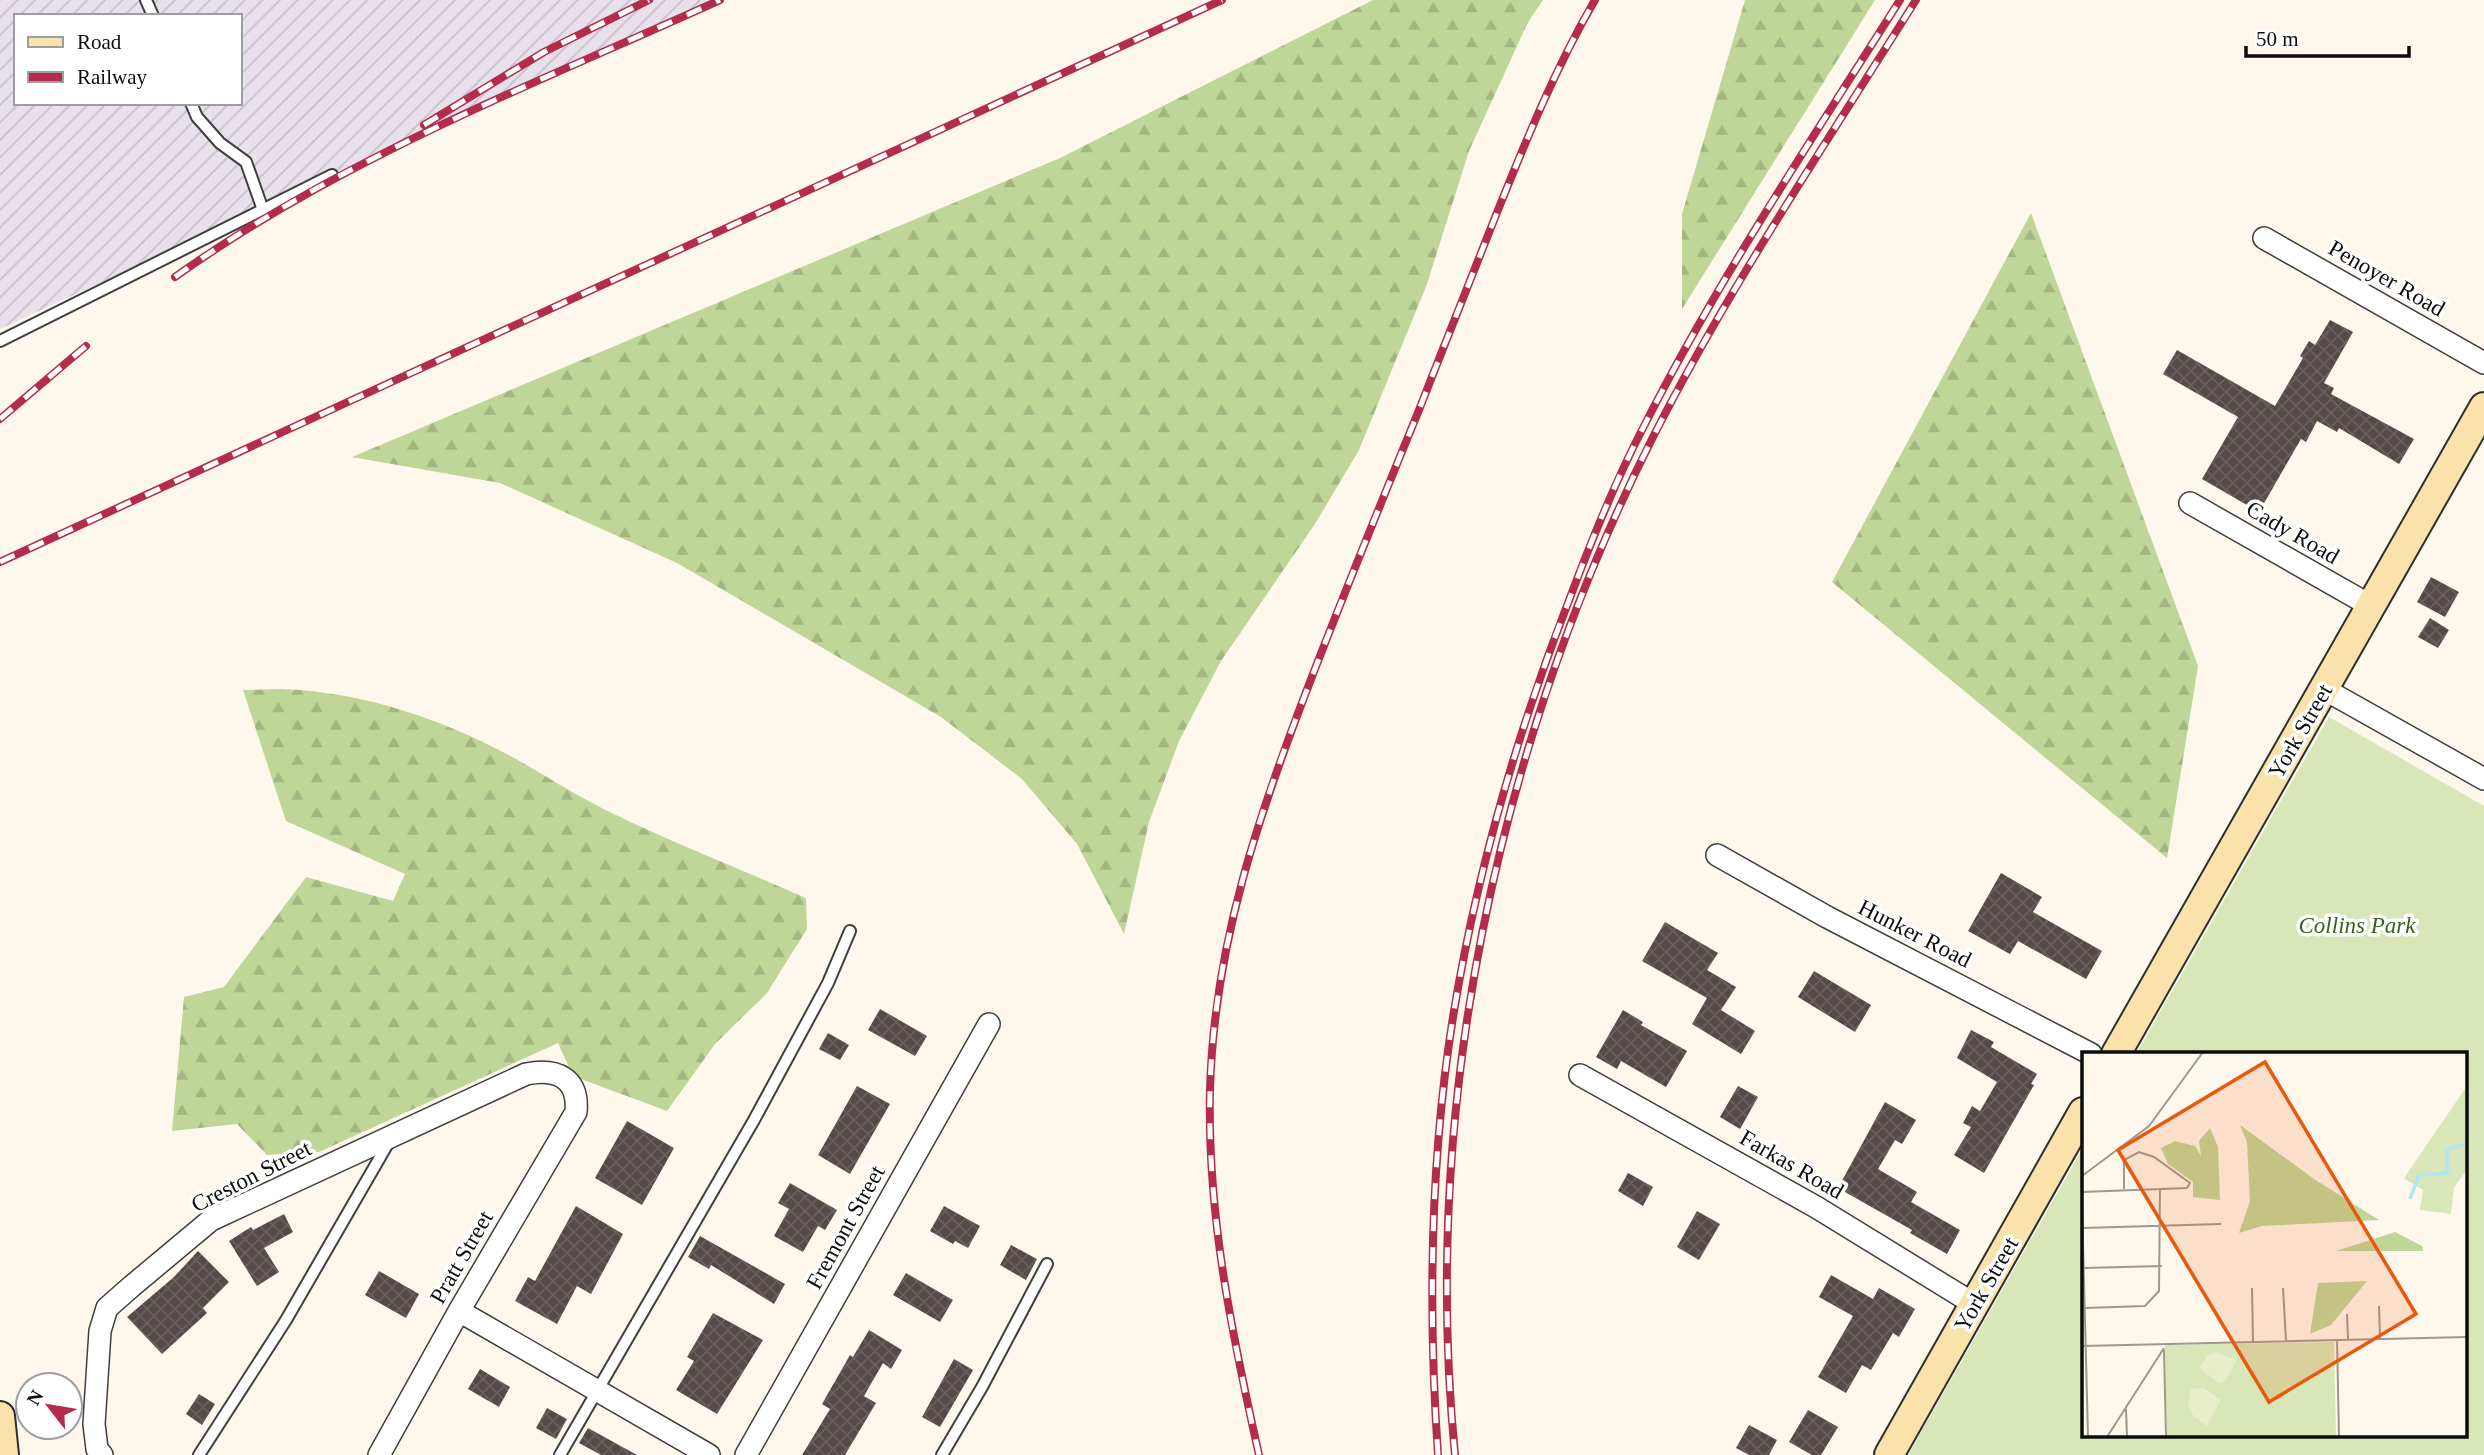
<svg xmlns="http://www.w3.org/2000/svg" width="2484" height="1455" font-family="'Times New Roman',serif">
	<style>
		.industrial { fill: url(#industrial-furrows); fill-rule: evenodd }
		.grass { fill: #d8e6b8 }
		.forest { fill: url(#forest-firs) }
		.building { fill: url(#building-cross-hatch) }
		.lines { fill: none; stroke-linecap: round; stroke-linejoin: round }
		.lane-casing { stroke: #3f3f3f; stroke-width: 14 }
		.street-casing { stroke: #3f3f3f; stroke-width: 24 }
		.secondary-casing { stroke: #2e2e2e; stroke-width: 32 }
		.lane { stroke: #fff; stroke-width: 10 }
		.street { stroke: #fff; stroke-width: 21 }
		.secondary { stroke: #fae3aa; stroke-width: 28 }
		.rail-casing { stroke: #b42c4b; stroke-width: 8 }
		.rail { stroke: #fff; stroke-width: 5; stroke-dasharray: 16; stroke-linecap: butt }
		.labels { text-anchor: middle; stroke-width: 7; stroke-linejoin: round; paint-order: stroke }
		.street-label { font-size: 23px; fill: #0c0c0c; stroke: #fff }
		.park-label { font-size: 23px; font-style: italic; fill: #395f20; stroke: #fff }
		.inset-river { fill: none; stroke: #b3e6f2; stroke-width: 3.5 }
		.inset-road { fill: none; stroke: #9d9992; stroke-width: 2 }
		.view { fill: #e8590c; fill-opacity: 0.15; stroke: #e8590c; stroke-width: 3.5 }
		.inset-edge { fill: none; stroke: #0c0c0c; stroke-width: 3.5 }
	</style>
	<defs>
		<pattern id="industrial-furrows" width="10" height="10" patternUnits="userSpaceOnUse" patternTransform="scale(1.75)"><rect width="10" height="10" fill="#e8e0ea"/><path d="M-1 1l2-2M0 10L10 0M9 11l2-2" fill="none" stroke="#c6bfc8"/></pattern>
		<pattern id="forest-firs" width="22" height="20" patternUnits="userSpaceOnUse" patternTransform="scale(1.75)"><rect width="22" height="20" fill="#bfd698"/><path d="M5 1l3.5 6h-7zM16 11l3.5 6h-7z" fill="#a3b682"/></pattern>
		<pattern id="building-cross-hatch" width="8" height="8" patternUnits="userSpaceOnUse" patternTransform="scale(1.75)"><rect width="8" height="8" fill="#544b49"/><path d="M0 0l8 8M0 8l8-8" fill="none" stroke="#68605f"/></pattern>
	</defs>
	<rect width="100%" height="100%" fill="#fef7ec"/>
	<path class="industrial" d="M 0,0 L 713,0 L 0,329 ZM 16,16 L 240,16 L 240,103 L 16,103 Z"/>
	<path class="grass" d="M 2329,717 L 2484,806 L 2484,1455 L 1908,1455 L 2083,1148 L 2083,1436 L 2465,1436 L 2465,1054 L 2136,1054 Z"/>
	<path class="forest" d="M 1373,0 L 1543,0 L 1528,22 L 1469,151 L 1427,284 L 1359,450 L 1315,524 L 1221,661 L 1179,741 L 1149,822 L 1124,934 L 1077,844 L 1022,779 L 941,717 L 677,563 L 500,483 L 352,457 L 1060,158 Z
		M 1745,0 L 1875,0 L 1682,309 L 1682,214 Z
		M 2031,213 L 2198,666 L 2167,858 L 1832,582 Z
		M 281,689 C 366,692 449,721 523,763 C 554,781 584,800 616,815 C 678,845 743,870 806,898 L 807,929 L 767,993 L 715,1044 L 667,1111 L 573,1076 L 558,1043 L 319,1152 L 267,1155 L 237,1124 L 172,1131 L 184,997 L 224,987 L 306,877 L 393,901 L 405,874 L 286,821 L 243,690 Z"/>
	<path class="building" d="M 2330,320 L 2353,332 L 2324,383 L 2334,388 L 2331,394 L 2414,439 L 2399,464 L 2339,428 L 2337,432 L 2317,421 L 2306,442 L 2301,439 L 2259,512 L 2202,479 L 2238,417 L 2163,374 L 2177,350 L 2275,406 L 2303,358 L 2300,356 L 2309,341 L 2315,345 Z
		M 2431,577 L 2459,592 L 2445,617 L 2417,602 Z
		M 2430,618 L 2449,630 L 2438,648 L 2418,637 Z
		M 2001,873 L 2042,897 L 2033,912 L 2102,951 L 2086,979 L 2018,941 L 2010,954 L 1968,931 Z
		M 1665,922 L 1718,953 L 1707,970 L 1736,987 L 1721,1010 L 1755,1031 L 1741,1054 L 1692,1024 L 1707,998 L 1642,961 Z
		M 1814,971 L 1871,1005 L 1855,1032 L 1798,997 Z
		M 880,1009 L 927,1036 L 915,1056 L 868,1030 Z
		M 1623,1010 L 1643,1022 L 1641,1025 L 1687,1051 L 1666,1087 L 1621,1061 L 1617,1069 L 1596,1057 Z
		M 1971,1030 L 1994,1042 L 1991,1047 L 2037,1074 L 2031,1084 L 2034,1085 L 1984,1173 L 1954,1155 L 1971,1127 L 1963,1123 L 1972,1106 L 1980,1111 L 1997,1082 L 1957,1058 Z
		M 828,1033 L 849,1045 L 840,1060 L 819,1049 Z
		M 857,1086 L 890,1104 L 850,1174 L 818,1155 Z
		M 1738,1086 L 1758,1097 L 1740,1129 L 1720,1117 Z
		M 1885,1102 L 1916,1120 L 1902,1144 L 1895,1140 L 1878,1169 L 1917,1192 L 1911,1202 L 1960,1230 L 1947,1254 L 1910,1233 L 1912,1230 L 1838,1188 Z
		M 627,1121 L 674,1148 L 642,1205 L 595,1178 Z
		M 1628,1173 L 1653,1187 L 1643,1206 L 1618,1191 Z
		M 790,1183 L 837,1210 L 825,1230 L 818,1226 L 803,1252 L 774,1236 L 789,1209 L 778,1203 Z
		M 576,1206 L 623,1234 L 591,1294 L 577,1286 L 557,1324 L 515,1301 L 528,1277 L 535,1281 Z
		M 944,1206 L 980,1226 L 968,1248 L 955,1241 L 953,1244 L 930,1231 Z
		M 1697,1211 L 1720,1224 L 1699,1260 L 1677,1247 Z
		M 284,1214 L 293,1232 L 264,1248 L 279,1272 L 257,1286 L 229,1241 L 251,1227 L 253,1230 Z
		M 700,1236 L 785,1284 L 774,1304 L 711,1265 L 709,1269 L 688,1257 Z
		M 1011,1245 L 1037,1259 L 1026,1280 L 1000,1265 Z
		M 198,1251 L 229,1282 L 203,1308 L 207,1313 L 162,1354 L 127,1317 L 174,1277 Z
		M 379,1271 L 419,1294 L 406,1318 L 365,1295 Z
		M 906,1273 L 953,1300 L 940,1322 L 893,1295 Z
		M 1831,1275 L 1873,1299 L 1879,1288 L 1915,1309 L 1899,1337 L 1893,1333 L 1871,1370 L 1862,1365 L 1846,1393 L 1818,1377 L 1853,1316 L 1819,1297 Z
		M 713,1313 L 763,1340 L 717,1414 L 676,1390 L 694,1361 L 687,1357 Z
		M 869,1330 L 902,1350 L 891,1369 L 883,1363 L 864,1396 L 876,1403 L 845,1455 L 802,1455 L 830,1409 L 822,1404 L 850,1355 L 853,1357 Z
		M 954,1359 L 973,1370 L 940,1427 L 922,1417 Z
		M 480,1369 L 510,1387 L 499,1407 L 468,1389 Z
		M 199,1394 L 215,1404 L 202,1425 L 186,1414 Z
		M 547,1408 L 567,1419 L 556,1439 L 536,1428 Z
		M 1808,1410 L 1838,1427 L 1821,1455 L 1812,1455 L 1789,1442 Z
		M 1749,1425 L 1777,1440 L 1769,1455 L 1749,1455 L 1736,1448 Z
		M 588,1428 L 637,1455 L 601,1455 L 579,1443 Z"/>
	<g class="lines">
		<defs>
			<path id="lane" d="M 146,0 L 153,16
				M 191,103 L 197,117 L 220,143 L 246,162 L 263,210
				M 0,341 L 332,175
				M 199,1455 L 286,1320 L 390,1140
				M 560,1455 L 754,1120 L 828,983 L 850,931
				M 942,1455 L 982,1387 L 1047,1264"/>
			<path id="street" d="M 2264,238 L 2484,363
				M 2190,503 L 2371,606
				M 2324,689 L 2484,779
				M 1717,855 L 1827,917 L 2091,1054
				M 1580,1075 L 1816,1207 L 1974,1304
				M 459,1311 L 709,1455
				M 102,1455 L 97,1449 L 94,1424 L 100,1331 L 107,1308 L 132,1286 L 211,1220 L 526,1074 C 557,1068 579,1078 576,1112 L 459,1311 L 379,1455
				M 746,1455 L 989,1024"/>
			<path id="secondary" d="M 2116,1054 L 2484,407
				M 0,1416 L 4,1455
				M 1889,1455 L 2083,1112"/>
		</defs>
		<use href="#lane" class="lane-casing"/>
		<use href="#street" class="street-casing"/>
		<use href="#secondary" class="secondary-casing"/>
		<use href="#lane" class="lane"/>
		<use href="#street" class="street"/>
		<use href="#secondary" class="secondary"/>
		<defs>
			<path id="rail" d="M 424,125 L 544,52 L 649,0
				M 175,277 C 341,158 535,84 720,0
				M 0,419 L 86,346
				M 0,562 L 1222,0
				M 1259,1455 C 1232,1334 1207,1215 1210,1090 C 1214,942 1260,811 1313,674 C 1347,586 1383,498 1419,410 C 1445,343 1472,276 1498,210 C 1527,138 1556,67 1595,0
				M 1438,1455 C 1428,1310 1430,1161 1453,1017 C 1476,876 1516,736 1568,603 C 1590,544 1613,486 1642,430 C 1717,281 1811,141 1900,0
				M 1455,1455 C 1421,1107 1496,748 1653,437 C 1730,285 1826,144 1916,0"/>
		</defs>
		<use href="#rail" class="rail-casing"/>
		<use href="#rail" class="rail"/>
	</g>
	<g class="labels">
		<g class="street-label">
			<text transform="translate(2387 278) rotate(30)" y="8">Penoyer Road</text>
			<text transform="translate(2293 532) rotate(30)" y="8">Cady Road</text>
			<text transform="translate(2300 731) rotate(-60)" y="8">York Street</text>
			<text transform="translate(1915 933) rotate(27)" y="8">Hunker Road</text>
			<text transform="translate(1792 1164) rotate(30)" y="8">Farkas Road</text>
			<text transform="translate(251 1176) rotate(-27)" y="8">Creston Street</text>
			<text transform="translate(845 1227) rotate(-61)" y="8">Fremont Street</text>
			<text transform="translate(461 1257) rotate(-60)" y="8">Pratt Street</text>
			<text transform="translate(1986 1284) rotate(-60)" y="8">York Street</text>
		</g>
		<g class="park-label">
			<text x="2357" y="933">Collins Park</text>
		</g>
	</g>
	<g transform="translate(2082 1052)">
		<rect width="385" height="385" fill="#fef7ec"/>
		<path d="M 385,34 L 385,118 L 372,135 L 369,162 L 338,158 L 341,138 L 322,126 ZM 252,290 L 254,385 L 85,385 L 83,293 Z" fill="#d8e6b8"/>
		<path d="M 158,73 L 232,127 L 297,168 L 180,174 L 157,181 L 168,149 L 165,90 ZM 128,76 L 136,95 L 138,148 L 111,145 L 111,130 L 86,112 L 79,96 L 93,89 L 113,94 L 119,104 L 117,89 ZM 313,180 L 340,194 L 341,199 L 254,199 ZM 285,229 L 249,273 L 228,282 L 236,231 Z" fill="#bfd698"/>
		<path d="M 135,301 L 155,308 L 143,329 L 137,331 L 117,316 L 126,303 ZM 122,336 L 139,348 L 125,374 L 112,365 L 106,353 L 108,337 Z" fill="#e8eec9"/>
		<path class="inset-river" d="M 328,147 L 337,123 L 365,121 L 365,97 L 385,92"/>
		<path class="inset-road" d="M 0,124 L 67,74 L 121,0M 0,140 L 105,136 L 108,131 L 72,105 L 57,100 L 42,108 L 42,137M 0,151 L 6,385M 1,176 L 139,172M 2,216 L 80,214M 170,236 L 171,289M 201,236 L 204,289M 297,254 L 298,286M 3,256 L 63,254 L 77,239 L 78,136M 265,262 L 266,287M 255,287 L 257,385M 0,294 L 385,285M 82,298 L 84,385M 44,357 L 45,385M 25,385 L 82,296"/>
		<path class="view" d="M 183,10 L 334,262 L 187,350 L 36,98 Z"/>
		<rect width="385" height="385" class="inset-edge"/>
	</g>
	<rect x="14" y="14" width="228" height="91" fill="#ffffff" stroke="#9e9e9e" stroke-width="2"/>
	<rect x="28" y="37" width="35" height="10" fill="#fae3aa" stroke="#9e9e9e" stroke-width="2"/>
	<text x="77" y="49" font-size="21" fill="#0c0c0c">Road</text>
	<rect x="28" y="72" width="35" height="10" fill="#b42c4b" stroke="#9e9e9e" stroke-width="2"/>
	<text x="77" y="84" font-size="21" fill="#0c0c0c">Railway</text>
	<g transform="translate(49 1406) rotate(301)"><circle r="33" fill="#ffffff" stroke="#9e9e9e" stroke-width="2"/>
	<path d="M0-5L12 26L0 18L-12 26Z" fill="#b42c4b"/>
	<text y="-10" font-size="19" font-weight="bold" text-anchor="middle" fill="#0c0c0c">N</text>
	</g>
	<path d="M2246 46v10h163v-10" fill="none" stroke="#0c0c0c" stroke-width="3.5"/>
	<text x="2256" y="46" font-size="21" fill="#0c0c0c" stroke="#ffffff" stroke-width="5" paint-order="stroke">50 m</text>
</svg>
